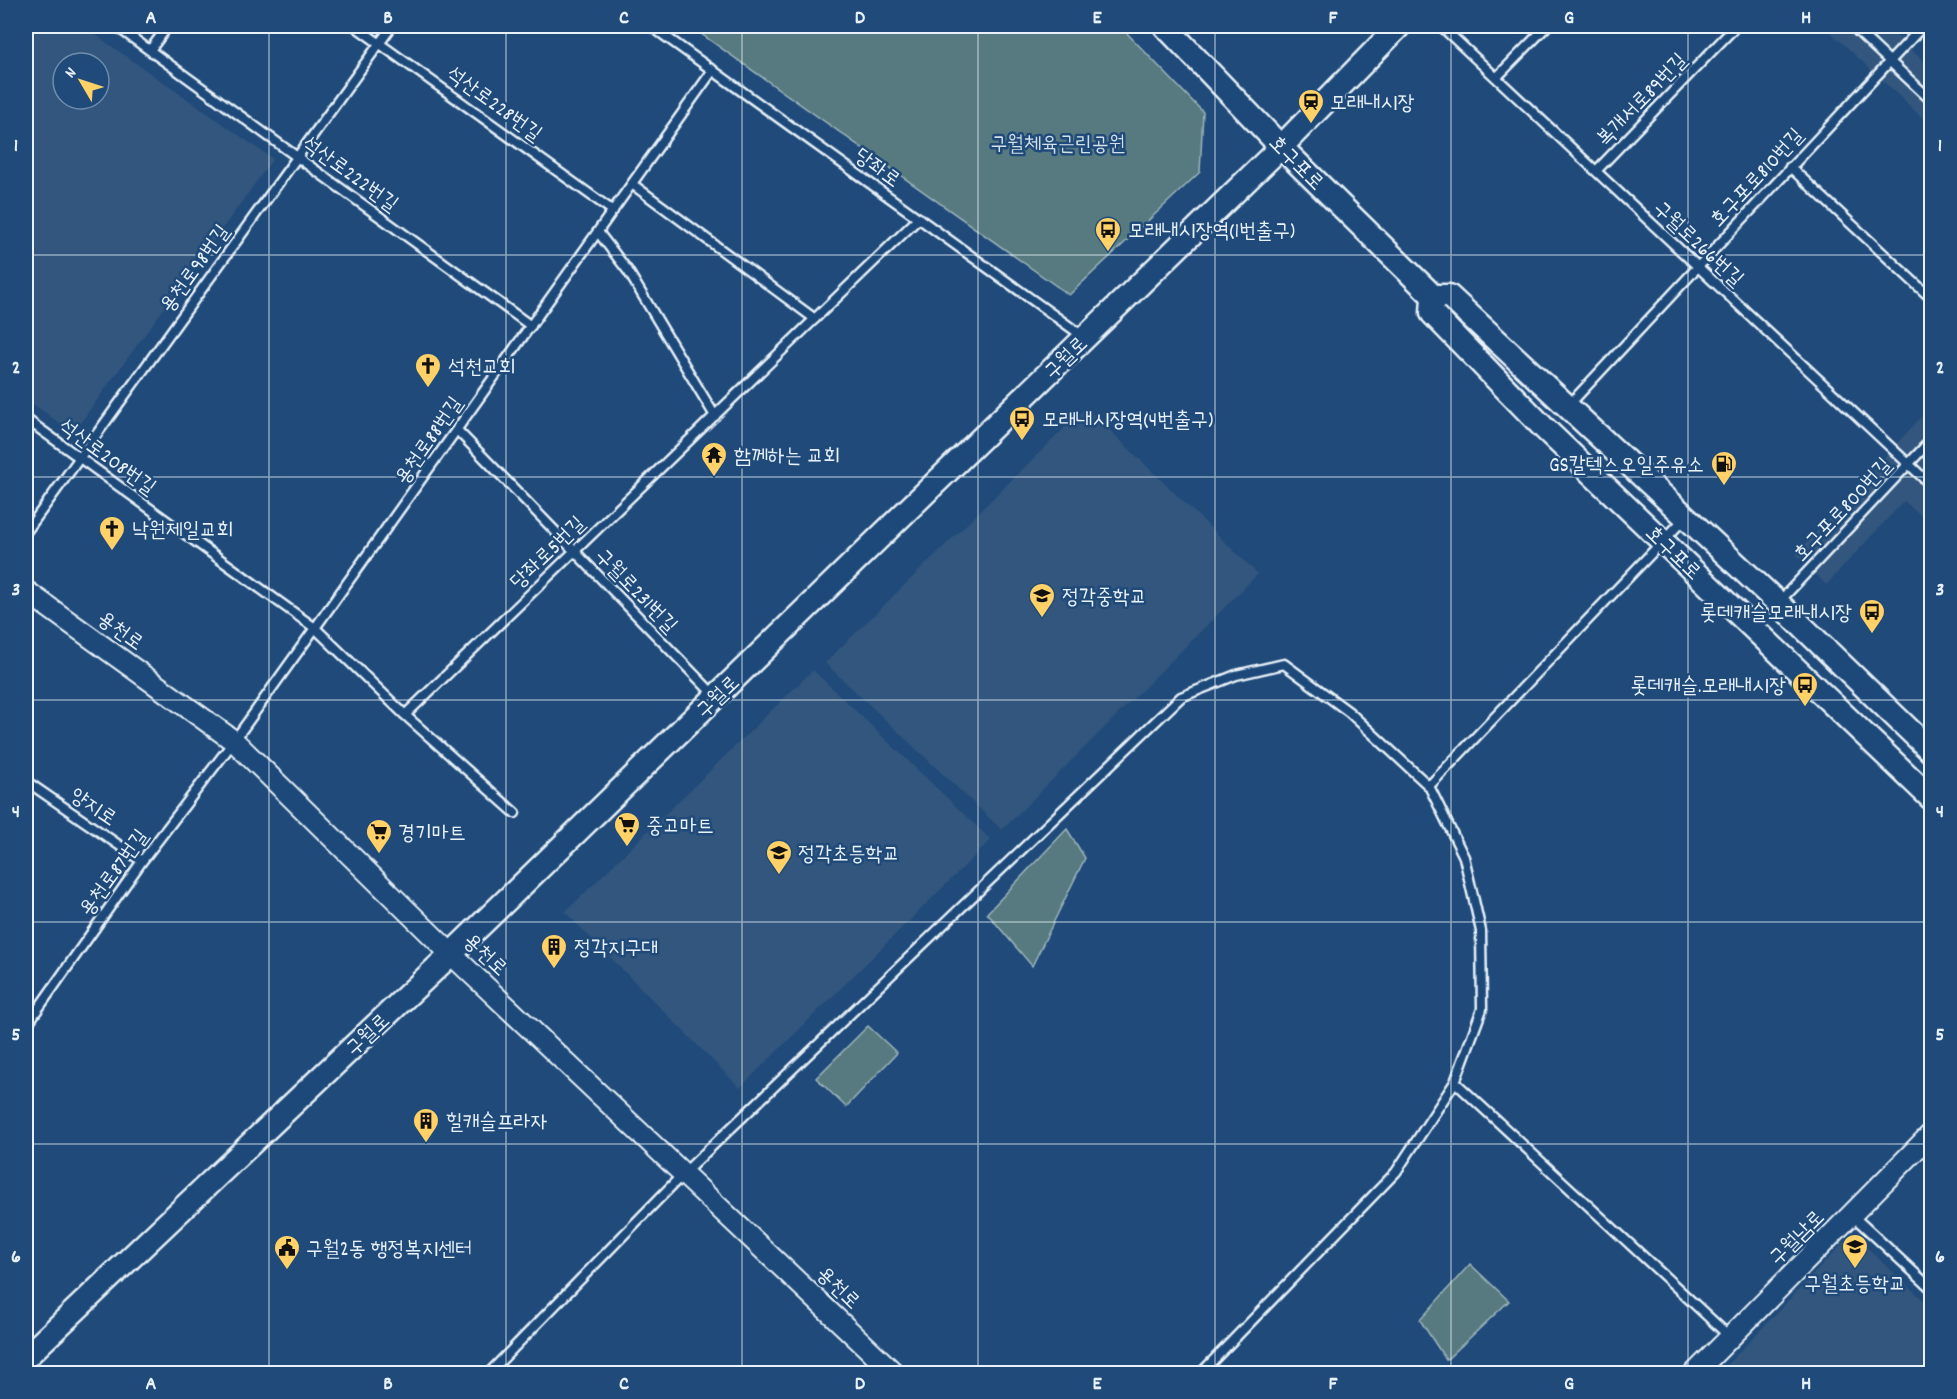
<svg xmlns="http://www.w3.org/2000/svg" width="1957" height="1399" font-family="Dekko,'Poor Story',sans-serif">
	<style>
		.built { fill: #33577d; fill-rule: evenodd }
		.green { fill: #567a7f; stroke: #9fb6bc; stroke-width: 1.5 }
		.lines { fill: none; stroke-linecap: round; stroke-linejoin: round }
		.service-casing { stroke: #e8f1f8; stroke-width: 13 }
		.tertiary-casing { stroke: #e8f1f8; stroke-width: 24 }
		.secondary-casing { stroke: #e8f1f8; stroke-width: 27 }
		.service { stroke: #1f4a7a; stroke-width: 8 }
		.tertiary { stroke: #1f4a7a; stroke-width: 20 }
		.secondary { stroke: #1f4a7a; stroke-width: 22 }
		.grid { fill: none; stroke: #e8f1f8; stroke-width: 1.5; stroke-opacity: 0.55 }
		.labels { text-anchor: middle; stroke-width: 5; stroke-linejoin: round; paint-order: stroke }
		.street-label { font-size: 21px; fill: #e8f1f8; stroke: #1f4a7a }
		.poi-label { font-size: 21px; fill: #e8f1f8; stroke: #1f4a7a; text-anchor: start }
		.park-label { font-size: 21px; fill: #d2dfe6; stroke: #1f4a7a }
		.neatline { fill: none; stroke: #e8f1f8; stroke-width: 2 }
		.grid-label { font-size: 20px; text-anchor: middle; font-weight: bold; fill: #e8f1f8 }
	</style>
	<rect width="100%" height="100%" fill="#1f4a7a"/>
	<filter id="ink" filterUnits="userSpaceOnUse"><feTurbulence type="fractalNoise" baseFrequency=".0167" numOctaves="2"/><feDisplacementMap in="SourceGraphic" scale="12" xChannelSelector="R" yChannelSelector="G"/><feConvolveMatrix kernelMatrix="1 2 1 2 8 2 1 2 1" color-interpolation-filters="sRGB"/></filter>
	<g filter="url(#ink)">
		<path class="built" d="M 26,26 L 83,26 L 273,159 L 73,433 L 26,399 ZM 63,63 L 99,63 L 99,99 L 63,99 Z
			M 1824,26 L 1886,26 L 1931,68 L 1931,126 Z
			M 1931,406 L 1931,525 L 1904,501 L 1826,585 L 1796,554 Z
			M 1086,407 L 1258,574 L 1002,830 L 825,663 Z
			M 813,670 L 991,840 L 740,1088 L 565,912 Z
			M 1852,1234 L 1931,1307 L 1931,1373 L 1719,1373 Z"/>
		<path class="green" d="M 690,26 L 1120,26 L 1203,112 L 1200,172 L 1069,295 Z
			M 1067,829 L 1085,858 L 1032,966 L 987,913 Z
			M 868,1026 L 897,1053 L 846,1107 L 816,1078 Z
			M 1470,1264 L 1509,1301 L 1446,1360 L 1420,1320 Z"/>
		<g class="lines">
			<defs>
				<path id="service" d="M 116,26 L 531,326
					M 355,26 L 613,211
					M 651,26 L 1084,337
					M 1441,26 L 1932,486
					M 1852,26 L 1932,101
					M 150,50 L 168,26
					M 1497,77 L 1547,26
					M 1790,167 L 1932,299
					M 1596,171 L 1736,26
					M 632,184 L 815,319
					M 598,232 L 628,271 L 715,416
					M 1568,406 L 1923,26
					M 26,419 L 315,628 L 405,715 L 515,813
					M 457,430 L 715,696
					M 26,532 L 392,26
					M 1778,603 L 1932,439
					M 405,715 L 919,218
					M 26,781 L 142,861
					M 1429,786 L 1685,518
					M 26,1026 L 142,861 L 234,741 L 315,628 L 713,70
					M 1455,1082 L 1730,1337
					M 1852,1215 L 1932,1289
					M 488,1374 L 684,1173 L 1181,697 L 1236,675 L 1284,664 L 1349,712 L 1429,786 L 1464,857 L 1481,931 L 1482,1009 L 1455,1082 L 1396,1172 L 1200,1374"/>
				<path id="tertiary" d="M 26,591 L 234,741 L 451,954 L 895,1374
					M 1694,1374 L 1932,1133"/>
				<path id="secondary" d="M 1165,26 L 1281,147 L 1433,296 L 1449,296 L 1778,603 L 1932,752
					M 1433,296 L 1432,313 L 1544,428 L 1932,799
					M 26,1357 L 451,954 L 1281,147 L 1399,26"/>
			</defs>
			<use href="#service" class="service-casing"/>
			<use href="#tertiary" class="tertiary-casing"/>
			<use href="#secondary" class="secondary-casing"/>
			<use href="#service" class="service"/>
			<use href="#tertiary" class="tertiary"/>
			<use href="#secondary" class="secondary"/>
		</g>
	</g>
	<path class="grid" d="M 269,26 L 269,1374M 506,26 L 506,1374M 742,26 L 742,1374M 978,26 L 978,1374M 1215,26 L 1215,1374M 1451,26 L 1451,1374M 1688,26 L 1688,1374M 26,255 L 1932,255M 26,477 L 1932,477M 26,700 L 1932,700M 26,922 L 1932,922M 26,1144 L 1932,1144"/>
	<defs>
		<symbol id="station-pin" viewBox="-11 -11 22 30"><path d="M0 17L-7.5 6A9.5 9.5 0 1 1 7.5 6Z" fill="#ffd166" stroke="#1f4a7a"/><path d="M-3-6H3Q5-6 5-4V2Q5 4 3 4L4.5 6H3L1.5 4h-3L-3 6H-4.5L-3 4Q-5 4-5 2V-4Q-5-6-3-6ZM-3.5-4v3h7v-3ZM-3.5 1v1.5H-2V1ZM2 1v1.5H3.5V1Z" fill="#111"/></symbol>
		<symbol id="bus-pin" viewBox="-11 -11 22 30"><path d="M0 17L-7.5 6A9.5 9.5 0 1 1 7.5 6Z" fill="#ffd166" stroke="#1f4a7a"/><path d="M-5-6H5V4H4V6H2V4H-2V6H-4V4H-5ZM-3.5-4V0h7V-4ZM-3.5 1.2v1.5H-2V1.2ZM2 1.2v1.5H3.5V1.2Z" fill="#111"/></symbol>
		<symbol id="church-pin" viewBox="-11 -11 22 30"><path d="M0 17L-7.5 6A9.5 9.5 0 1 1 7.5 6Z" fill="#ffd166" stroke="#1f4a7a"/><path d="M-1.2-6h2.4v3.5h3.3v2.4h-3.3V6h-2.4V-.1h-3.3v-2.4h3.3Z" fill="#111"/></symbol>
		<symbol id="temple-pin" viewBox="-11 -11 22 30"><path d="M0 17L-7.5 6A9.5 9.5 0 1 1 7.5 6Z" fill="#ffd166" stroke="#1f4a7a"/><path d="M0-6L5-2H3V0L6.5 2.5H4V6H1.5V3h-3V6H-4V2.5H-6.5L-3 0V-2H-5Z" fill="#111"/></symbol>
		<symbol id="fuel-pin" viewBox="-11 -11 22 30"><path d="M0 17L-7.5 6A9.5 9.5 0 1 1 7.5 6Z" fill="#ffd166" stroke="#1f4a7a"/><path d="M-5.5-6h7V0h2V4h1.3V-2.5L3-4.5l.8-.8L6-3V5H2.5V1h-1V6h-7ZM-4.2-4.7v3.2H.2V-4.7Z" fill="#111"/></symbol>
		<symbol id="school-pin" viewBox="-11 -11 22 30"><path d="M0 17L-7.5 6A9.5 9.5 0 1 1 7.5 6Z" fill="#ffd166" stroke="#1f4a7a"/><path d="M0-5L7-2L0 1L-7-2ZM-4 1L0 2.5L4 1V4Q0 6-4 4Z" fill="#111"/></symbol>
		<symbol id="supermarket-pin" viewBox="-11 -11 22 30"><path d="M0 17L-7.5 6A9.5 9.5 0 1 1 7.5 6Z" fill="#ffd166" stroke="#1f4a7a"/><path d="M-6-5.5h2.5l.6 2H6L4.5 2H-2.5L-4.4-4H-6ZM-1.5 3.2a1.3 1.3 0 1 0 .1 0ZM3 3.2a1.3 1.3 0 1 0 .1 0Z" fill="#111"/></symbol>
		<symbol id="building-pin" viewBox="-11 -11 22 30"><path d="M0 17L-7.5 6A9.5 9.5 0 1 1 7.5 6Z" fill="#ffd166" stroke="#1f4a7a"/><path d="M-4-6H4V6H1V3H-1V6H-4ZM-2.5-4.3h1.7v1.8h-1.7ZM.8-4.3h1.7v1.8H.8ZM-2.5-1h1.7V.8h-1.7ZM.8-1h1.7V.8H.8Z" fill="#111"/></symbol>
		<symbol id="civic-pin" viewBox="-11 -11 22 30"><path d="M0 17L-7.5 6A9.5 9.5 0 1 1 7.5 6Z" fill="#ffd166" stroke="#1f4a7a"/><path d="M-.6-6.5H3V-4.5H.6V-3L4-1V1h2V6H-6V1h2V-1L-.6-3ZM-1.2 2.5V6h2.4V2.5Z" fill="#111"/></symbol>
	</defs>
	<g fill-rule="evenodd">
		<use href="#station-pin" x="1296" y="87" width="30" height="40"/>
		<use href="#bus-pin" x="1093" y="215" width="30" height="40"/>
		<use href="#church-pin" x="413" y="351" width="30" height="40"/>
		<use href="#bus-pin" x="1007" y="404" width="30" height="40"/>
		<use href="#temple-pin" x="699" y="440" width="30" height="40"/>
		<use href="#fuel-pin" x="1709" y="449" width="30" height="40"/>
		<use href="#church-pin" x="97" y="514" width="30" height="40"/>
		<use href="#school-pin" x="1027" y="581" width="30" height="40"/>
		<use href="#bus-pin" x="1857" y="597" width="30" height="40"/>
		<use href="#bus-pin" x="1790" y="670" width="30" height="40"/>
		<use href="#supermarket-pin" x="612" y="810" width="30" height="40"/>
		<use href="#supermarket-pin" x="364" y="817" width="30" height="40"/>
		<use href="#school-pin" x="764" y="838" width="30" height="40"/>
		<use href="#building-pin" x="539" y="932" width="30" height="40"/>
		<use href="#building-pin" x="411" y="1106" width="30" height="40"/>
		<use href="#school-pin" x="1840" y="1232" width="30" height="40"/>
		<use href="#civic-pin" x="272" y="1233" width="30" height="40"/>
	</g>
	<g class="labels">
		<g class="street-label">
			<text transform="translate(1641 99) rotate(-46)" y="7">복개서로89번길</text>
			<text transform="translate(495 103) rotate(36)" y="7">석산로228번길</text>
			<text transform="translate(1297 162) rotate(45)" y="7">호구포로</text>
			<text transform="translate(878 167) rotate(36)" y="7">당좌로</text>
			<text transform="translate(351 173) rotate(36)" y="7">석산로222번길</text>
			<text transform="translate(1756 177) rotate(-47)" y="7">호구포로810번길</text>
			<text transform="translate(1699 243) rotate(43)" y="7">구월로266번길</text>
			<text transform="translate(194 268) rotate(-54)" y="7">용천로98번길</text>
			<text transform="translate(1065 357) rotate(-44)" y="7">구월로</text>
			<text transform="translate(428 440) rotate(-55)" y="7">용천로88번길</text>
			<text transform="translate(108 456) rotate(36)" y="7">석산로208번길</text>
			<text transform="translate(1842 509) rotate(-47)" y="7">호구포로800번길</text>
			<text transform="translate(547 552) rotate(-44)" y="7">당좌로5번길</text>
			<text transform="translate(1674 552) rotate(44)" y="7">호구포로</text>
			<text transform="translate(637 590) rotate(46)" y="7">구월로231번길</text>
			<text transform="translate(121 630) rotate(36)" y="7">용천로</text>
			<text transform="translate(717 696) rotate(-44)" y="7">구월로</text>
			<text transform="translate(94 806) rotate(34)" y="7">양지로</text>
			<text transform="translate(113 872) rotate(-54)" y="7">용천로87번길</text>
			<text transform="translate(486 954) rotate(43)" y="7">용천로</text>
			<text transform="translate(367 1034) rotate(-43)" y="7">구월로</text>
			<text transform="translate(1796 1237) rotate(-45)" y="7">구월남로</text>
			<text transform="translate(839 1287) rotate(44)" y="7">용천로</text>
		</g>
		<g class="poi-label">
			<text x="1330" y="109">모래내시장</text>
			<text x="1128" y="237">모래내시장역(1번출구)</text>
			<text x="448" y="373">석천교회</text>
			<text x="1042" y="426">모래내시장역(4번출구)</text>
			<text x="734" y="462">함께하는 교회</text>
			<text x="1704" y="471" text-anchor="end">GS칼텍스오일주유소</text>
			<text x="132" y="536">낙원제일교회</text>
			<text x="1062" y="603">정각중학교</text>
			<text x="1852" y="619" text-anchor="end">롯데캐슬모래내시장</text>
			<text x="1786" y="692" text-anchor="end">롯데캐슬.모래내시장</text>
			<text x="646" y="832">중고마트</text>
			<text x="398" y="839">경기마트</text>
			<text x="798" y="860">정각초등학교</text>
			<text x="574" y="954">정각지구대</text>
			<text x="446" y="1128">힐캐슬프라자</text>
			<text x="306" y="1255">구월2동 행정복지센터</text>
			<text x="1855" y="1290" text-anchor="middle">구월초등학교</text>
		</g>
		<g class="park-label">
			<text x="1058" y="150">구월체육근린공원</text>
		</g>
	</g>
	<rect width="1957" height="1399" fill="none" stroke="#1f4a7a" stroke-width="66"/>
	<g transform="translate(81 81) rotate(309)"><circle r="28" fill="#1f4a7a" stroke="#6f8dac" stroke-width="1.5"/>
	<path d="M0-4.5L10 22L0 15L-10 22Z" fill="#ffd166"/>
	<text y="-9" font-size="16" font-weight="bold" text-anchor="middle" fill="#e8f1f8">N</text>
	</g>
	<rect x="33" y="33" width="1891" height="1333" class="neatline"/>
	<g class="grid-label">
		<text x="151" y="23">A</text>
		<text x="388" y="23">B</text>
		<text x="624" y="23">C</text>
		<text x="860" y="23">D</text>
		<text x="1097" y="23">E</text>
		<text x="1333" y="23">F</text>
		<text x="1569" y="23">G</text>
		<text x="1806" y="23">H</text>
		<text x="16" y="151">1</text>
		<text x="1940" y="151">1</text>
		<text x="16" y="373">2</text>
		<text x="1940" y="373">2</text>
		<text x="16" y="595">3</text>
		<text x="1940" y="595">3</text>
		<text x="16" y="817">4</text>
		<text x="1940" y="817">4</text>
		<text x="16" y="1040">5</text>
		<text x="1940" y="1040">5</text>
		<text x="16" y="1262">6</text>
		<text x="1940" y="1262">6</text>
		<text x="151" y="1389">A</text>
		<text x="388" y="1389">B</text>
		<text x="624" y="1389">C</text>
		<text x="860" y="1389">D</text>
		<text x="1097" y="1389">E</text>
		<text x="1333" y="1389">F</text>
		<text x="1569" y="1389">G</text>
		<text x="1806" y="1389">H</text>
	</g>
</svg>
